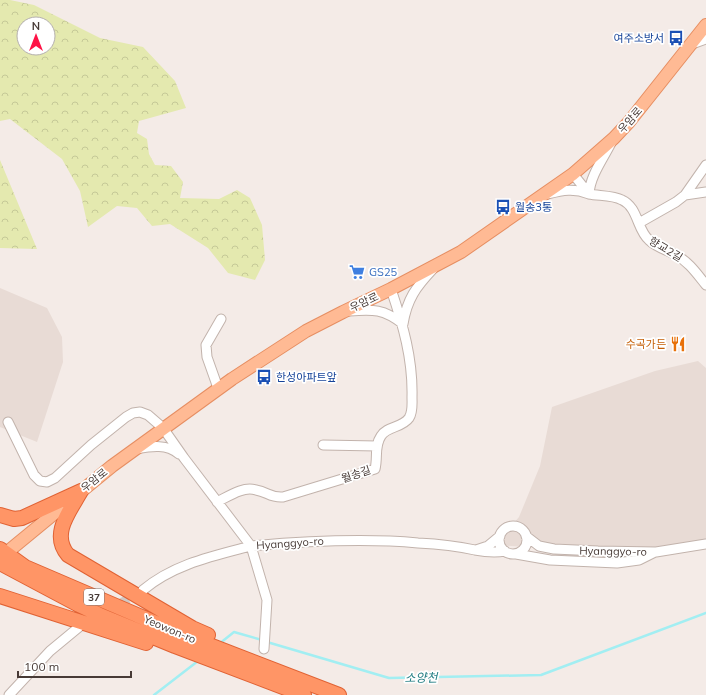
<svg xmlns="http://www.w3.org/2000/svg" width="706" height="695" font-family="Mulish,'Noto Sans KR',sans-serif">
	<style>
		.residential { fill: #e8dbd5 }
		.forest { fill: url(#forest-crowns); fill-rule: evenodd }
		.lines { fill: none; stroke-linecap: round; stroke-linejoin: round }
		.stream { stroke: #a2eef2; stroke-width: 2.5 }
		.minor-tunnel { stroke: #d1c8c4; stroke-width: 9; stroke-dasharray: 9 4.5; stroke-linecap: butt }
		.minor-casing { stroke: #c2b3ac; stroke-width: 11 }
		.major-casing { stroke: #e68e62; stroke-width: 14 }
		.highway-casing { stroke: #e06234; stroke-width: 16 }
		.minor { stroke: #fff; stroke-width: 9 }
		.major { stroke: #ffba94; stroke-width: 12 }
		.highway { stroke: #ff9566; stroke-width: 14 }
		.labels { text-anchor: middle; stroke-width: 3.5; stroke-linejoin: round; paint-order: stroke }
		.shield { fill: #fff; stroke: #7e7572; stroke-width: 1 }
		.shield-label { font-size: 10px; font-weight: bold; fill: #473a36 }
		.transit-label { font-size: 11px; fill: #164399; stroke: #fff; text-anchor: start }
		.street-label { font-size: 11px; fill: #473a36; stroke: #fff }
		.shop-label { font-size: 11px; fill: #366cbe; stroke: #fff; text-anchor: start }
		.food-label { font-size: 11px; fill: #c56008; stroke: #fff; text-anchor: end }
		.water-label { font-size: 12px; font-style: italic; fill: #247e84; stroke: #fff }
	</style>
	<defs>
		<pattern id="forest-crowns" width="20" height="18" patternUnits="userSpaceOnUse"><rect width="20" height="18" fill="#e4e9af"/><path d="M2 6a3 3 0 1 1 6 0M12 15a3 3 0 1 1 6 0" fill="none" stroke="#c5c997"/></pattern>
	</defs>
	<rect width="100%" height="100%" fill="#f4ebe7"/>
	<path class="residential" d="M 0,288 L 47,308 L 62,337 L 63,362 L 37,442 L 0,427 Z
		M 698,361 L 706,368 L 706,541 L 651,555 L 495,545 L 519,517 L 540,466 L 552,407 L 655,371 Z"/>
	<path class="forest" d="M 0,0 L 10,0 L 34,5 L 100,38 L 143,47 L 175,81 L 186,108 L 139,121 L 137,133 L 147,139 L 149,154 L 155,165 L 171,166 L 183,182 L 180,198 L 219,199 L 237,190 L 250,198 L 262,225 L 265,260 L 255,280 L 228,273 L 208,248 L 170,224 L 152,226 L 137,208 L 117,206 L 88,227 L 80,191 L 62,159 L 10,119 L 0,121 ZM 24,24 L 48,24 L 48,48 L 24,48 Z
		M 0,160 L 37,249 L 0,248 Z"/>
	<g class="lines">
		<path class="stream" d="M 267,642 L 389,678 L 541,675 L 706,613
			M 219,644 L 234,632 L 262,640
			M 154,695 L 198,661"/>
		<path class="minor-tunnel" d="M 97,617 L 138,593"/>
		<defs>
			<path id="minor" d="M 692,44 L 706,39
				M 573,174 L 589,194 C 599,196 613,195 622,200 C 638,207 637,230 649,240 C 656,247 667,250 676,255 C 689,262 697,274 706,285
				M 548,194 C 563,190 574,188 589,194 C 590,176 603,159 611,143
				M 685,195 L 706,192
				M 639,223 L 676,202 L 685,195 L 706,165
				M 350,311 C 373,309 384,309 403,324 C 407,299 416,287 433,269
				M 218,388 L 207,357 L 206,345 L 221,319
				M 8,422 L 34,475 L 40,481 L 47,482 L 55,478 L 91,445 L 126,417 L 133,413 L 140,412 L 148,415 L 163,428 L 184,458 L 251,546 C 307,541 362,538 418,543 C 437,544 457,546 475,550 C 486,552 494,553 505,551
				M 323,445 L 377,446
				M 137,449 C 152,446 167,444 179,454
				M 217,502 C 229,496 243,486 256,490 C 268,492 270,498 283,497 L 375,469 C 378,458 374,446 381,436 C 387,426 402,428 409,418 C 413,412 412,404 412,397 C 413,359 403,325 391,289
				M499 540a14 14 0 1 1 28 0a14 14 0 1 1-28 0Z
				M 526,536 L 539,546 L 554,549 L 598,551 L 656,552 L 706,544
				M 476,550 L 488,546 L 500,536
				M 516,554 L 550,560 L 617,563 L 639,560 L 655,552
				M 143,590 C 174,564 213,556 251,546 L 267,600 L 264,649
				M 9,695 L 50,651 L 79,627"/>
			<path id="major" d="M 0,558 L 112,466 L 232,379 L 306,331 L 343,312 L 391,289 L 461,252 L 573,174 L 614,138 L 629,122 L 706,25"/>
			<path id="highway" d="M 81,491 C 70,511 50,534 68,555 L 192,628 L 208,635
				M 0,515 L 14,519 L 22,518 L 81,491
				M 0,549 L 25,567 L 186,636 L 339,695
				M 0,563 L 79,605 L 102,616 L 175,646 L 304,695
				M 0,596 L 146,643"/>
		</defs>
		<use href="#minor" class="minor-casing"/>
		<use href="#major" class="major-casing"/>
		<use href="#highway" class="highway-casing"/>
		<use href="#minor" class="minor"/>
		<use href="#major" class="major"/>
		<use href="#highway" class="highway"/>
	</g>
	<defs>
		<symbol id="bus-bare" viewBox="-9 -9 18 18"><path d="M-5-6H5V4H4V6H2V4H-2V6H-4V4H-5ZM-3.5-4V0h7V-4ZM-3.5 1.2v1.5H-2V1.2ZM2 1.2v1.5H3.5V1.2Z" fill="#1a4fb4" stroke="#fff" stroke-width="2.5" paint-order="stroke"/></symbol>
		<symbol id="supermarket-bare" viewBox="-9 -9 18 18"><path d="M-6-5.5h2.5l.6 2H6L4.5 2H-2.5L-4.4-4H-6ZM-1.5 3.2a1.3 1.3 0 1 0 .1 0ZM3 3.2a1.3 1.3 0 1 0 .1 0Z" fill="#3f7fe0" stroke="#fff" stroke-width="2.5" paint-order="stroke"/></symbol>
		<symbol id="restaurant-bare" viewBox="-9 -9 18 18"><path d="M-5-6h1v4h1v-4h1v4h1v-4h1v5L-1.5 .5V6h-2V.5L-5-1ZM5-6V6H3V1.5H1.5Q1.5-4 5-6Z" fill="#e8710a" stroke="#fff" stroke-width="2.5" paint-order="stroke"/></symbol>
	</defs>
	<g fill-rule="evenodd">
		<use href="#bus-bare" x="665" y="27" width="22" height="22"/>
		<use href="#bus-bare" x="492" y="196" width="22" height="22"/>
		<use href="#supermarket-bare" x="346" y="261" width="22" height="22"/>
		<use href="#restaurant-bare" x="667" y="333" width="22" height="22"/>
		<use href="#bus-bare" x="253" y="366" width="22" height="22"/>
	</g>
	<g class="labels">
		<rect class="shield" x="84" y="589" width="20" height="16" rx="3"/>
		<g class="shield-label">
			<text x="94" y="601">37</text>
		</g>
		<g class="transit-label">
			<text x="664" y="42" text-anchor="end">여주소방서</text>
			<text x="515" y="211">월송3통</text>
			<text x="276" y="381">한성아파트앞</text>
		</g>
		<g class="street-label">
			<text transform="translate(630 120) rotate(-49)" y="4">우암로</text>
			<text transform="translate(666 249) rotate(31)" y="4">향교2길</text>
			<text transform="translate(364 302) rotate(-25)" y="4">우암로</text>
			<text transform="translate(356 474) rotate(-19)" y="4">월송길</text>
			<text transform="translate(94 480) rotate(-39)" y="4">우암로</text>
			<text transform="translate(290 543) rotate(-4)" y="4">Hyanggyo-ro</text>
			<text transform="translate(613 551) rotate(1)" y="4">Hyanggyo-ro</text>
			<text transform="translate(170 629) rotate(23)" y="4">Yeowon-ro</text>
		</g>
		<g class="shop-label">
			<text x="369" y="276">GS25</text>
		</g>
		<g class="food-label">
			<text x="666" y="348">수곡가든</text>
		</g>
		<g class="water-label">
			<text transform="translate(421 678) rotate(-1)" y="4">소양천</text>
		</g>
	</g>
	<g transform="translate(36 36)"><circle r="19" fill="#ffffff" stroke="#b5b0af"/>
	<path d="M0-3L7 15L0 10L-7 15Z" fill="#fe1346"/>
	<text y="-6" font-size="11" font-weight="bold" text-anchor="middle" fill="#473a36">N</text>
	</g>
	<path d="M18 671v6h113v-6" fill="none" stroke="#473a36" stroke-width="2"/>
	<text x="24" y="671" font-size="12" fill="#473a36" stroke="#ffffff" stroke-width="3" paint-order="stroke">100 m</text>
</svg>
